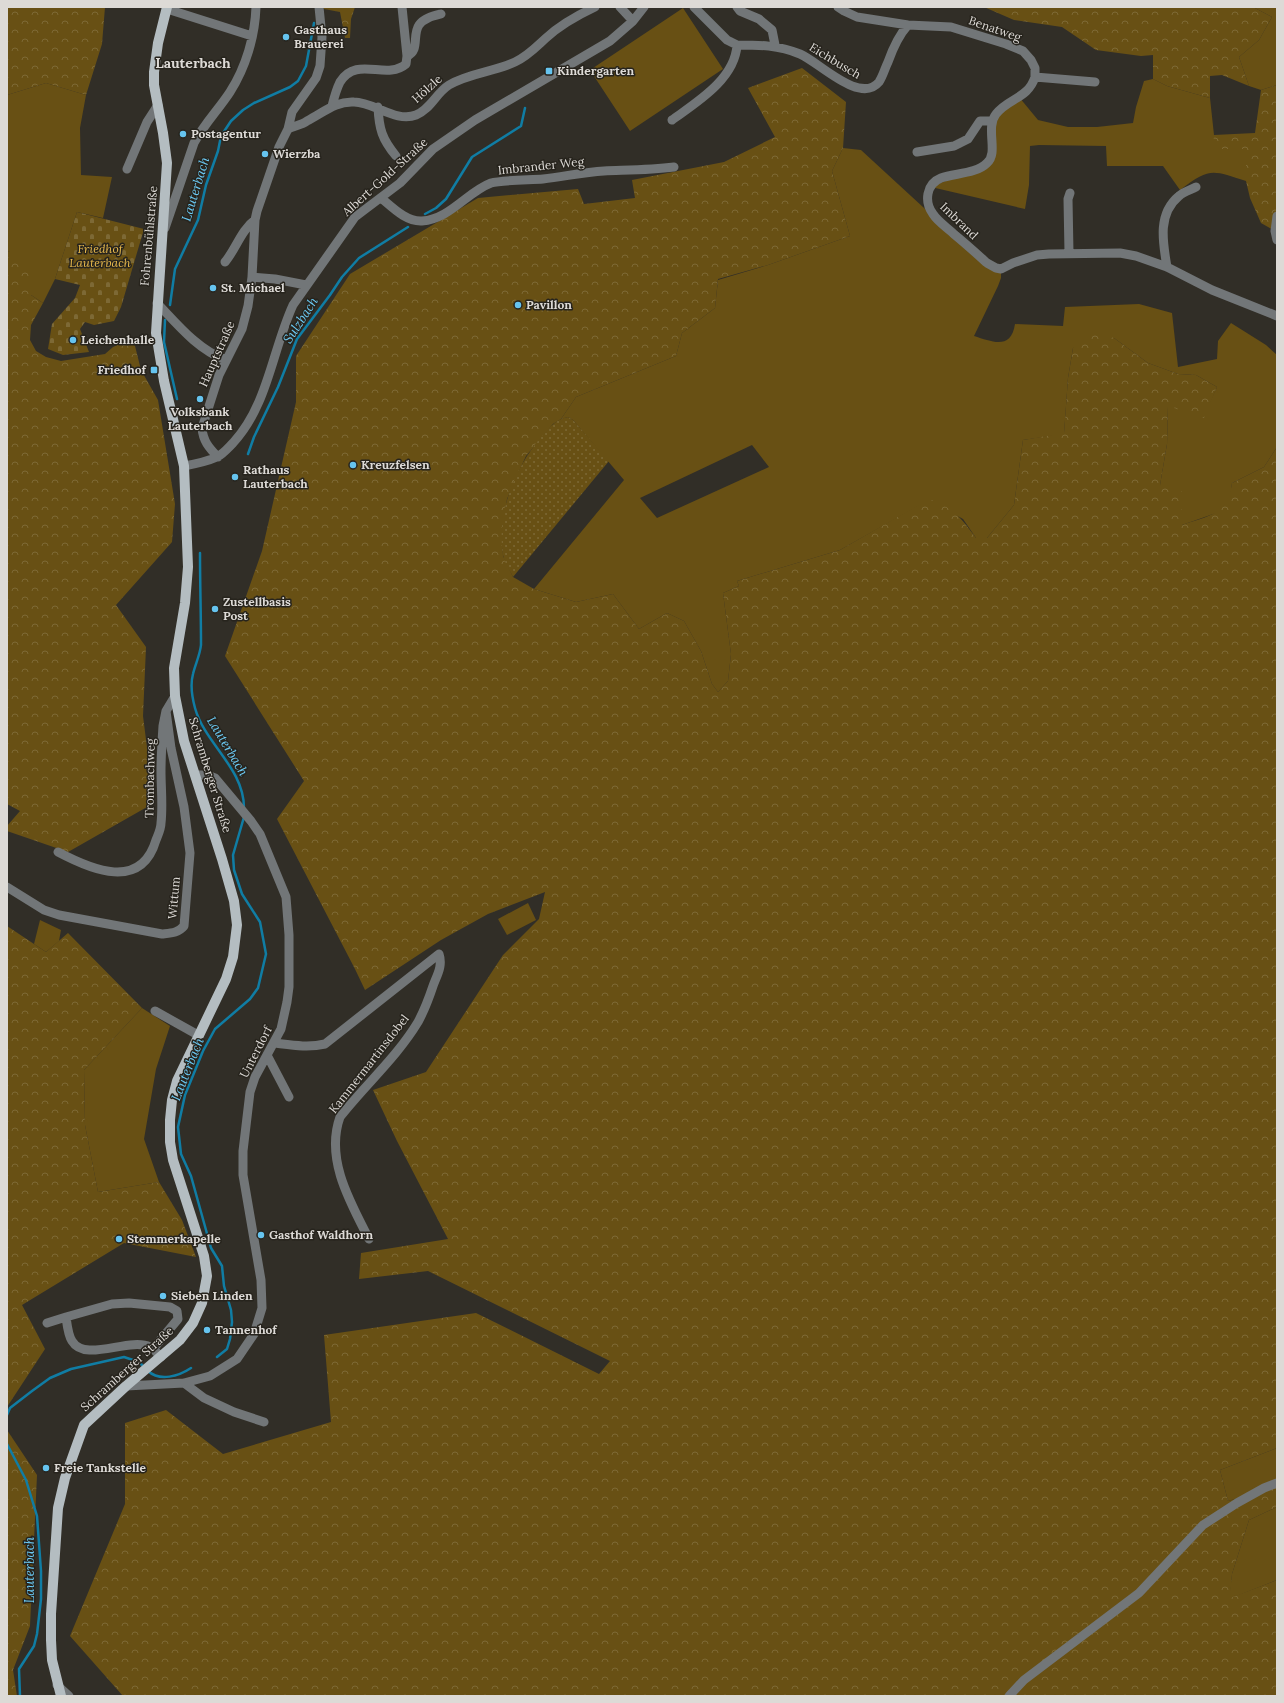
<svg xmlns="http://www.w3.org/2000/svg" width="1284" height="1703" font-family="Lora,serif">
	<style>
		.green { fill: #685014; fill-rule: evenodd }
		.forest { fill: url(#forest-crowns) }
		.cemetery { fill: url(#cemetery-stones) }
		.garden { fill: url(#garden-dots) }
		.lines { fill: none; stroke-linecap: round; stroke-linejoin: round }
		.stream { stroke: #107da4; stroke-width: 2.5 }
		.minor { stroke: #727678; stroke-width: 9 }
		.major { stroke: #b4bdc1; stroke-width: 10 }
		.poi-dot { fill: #66c4ef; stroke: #27241d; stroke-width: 1.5 }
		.labels { text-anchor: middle; stroke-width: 3; stroke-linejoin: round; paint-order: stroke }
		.street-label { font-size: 12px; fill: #dddad6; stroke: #27241d }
		.poi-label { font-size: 12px; font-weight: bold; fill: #dddad6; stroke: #27241d; text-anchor: start }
		.park-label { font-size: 12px; font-style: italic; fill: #e9ba4c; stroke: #27241d }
		.water-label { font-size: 13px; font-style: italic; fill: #6ccbf6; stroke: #27241d }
		.quarter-label { font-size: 14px; font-weight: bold; fill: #dddad6; stroke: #27241d }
	</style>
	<defs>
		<pattern id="forest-crowns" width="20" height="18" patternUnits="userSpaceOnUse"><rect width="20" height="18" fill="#685014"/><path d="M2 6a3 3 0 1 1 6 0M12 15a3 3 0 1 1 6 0" fill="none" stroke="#7d6935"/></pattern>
		<pattern id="cemetery-stones" width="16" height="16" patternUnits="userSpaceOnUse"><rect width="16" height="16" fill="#685014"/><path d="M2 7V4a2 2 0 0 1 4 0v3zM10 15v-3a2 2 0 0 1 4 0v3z" fill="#7d6935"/></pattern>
		<pattern id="garden-dots" width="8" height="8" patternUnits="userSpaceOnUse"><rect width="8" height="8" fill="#685014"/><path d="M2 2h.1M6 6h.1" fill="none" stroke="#7d6935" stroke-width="1.8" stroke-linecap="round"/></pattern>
	</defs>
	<rect width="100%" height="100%" fill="#312e27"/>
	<path class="green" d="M 1253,7 L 1277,7 L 1277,85 L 1261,90 L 1249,86 L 1239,57 L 1259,40 L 1272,17 Z
		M 683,8 L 723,69 L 630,131 L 590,70 Z
		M 1153,79 L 1167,86 L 1210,98 L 1214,135 L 1214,149 L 1246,148 L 1246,181 C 1212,170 1210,167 1180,190 L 1163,166 L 1107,166 L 1106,146 L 1039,145 L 1030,146 L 1029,185 L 1025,209 L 931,187 L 988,163 L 992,121 L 1019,97 L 1038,120 L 1068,127 L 1097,127 L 1133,123 L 1136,107 L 1144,81 Z
		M 46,83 L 86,95 L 80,128 L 81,175 L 112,177 L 103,218 L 77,212 L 55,279 L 43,303 L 31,295 L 9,251 L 7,252 L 7,95 Z
		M 843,148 L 861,150 L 936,219 L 1001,269 L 1001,278 L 998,286 L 974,336 C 993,342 1011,350 1015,324 L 1063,326 L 1065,307 L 1139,304 L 1172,313 L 1178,367 L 1217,359 L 1218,341 L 1231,323 L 1266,345 L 1277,355 L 1277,447 L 1264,467 L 1232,483 L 1230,498 L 1219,512 L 1182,525 L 1160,485 L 1167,444 L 1168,406 L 1210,402 L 1217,387 L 1196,375 L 1178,374 L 1148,363 L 1114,338 L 1073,348 L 1068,378 L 1064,434 L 1023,440 L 1014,505 L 987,538 L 976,538 L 963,519 L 929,500 L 840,550 L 737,581 L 739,586 L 723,593 L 731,654 L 728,681 L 718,692 L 712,684 L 701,651 L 684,621 L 667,613 L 639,629 L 613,594 L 576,602 L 534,589 L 624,480 L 573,420 L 568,417 L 561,419 L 576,397 L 676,356 L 682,333 L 715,308 L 718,280 L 768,265 L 850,236 L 832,171 ZM 752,445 L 769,467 L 657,518 L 640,498 Z
		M 528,903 L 536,920 L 507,935 L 498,919 Z
		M 40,920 L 61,930 L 59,941 L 46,952 L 34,944 Z
		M 142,1008 L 170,1026 L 156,1069 L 144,1139 L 159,1182 L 98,1192 L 85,1125 L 84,1070 Z
		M 1277,1448 L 1277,1487 L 1228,1501 L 1220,1470 Z
		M 1277,1507 L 1277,1580 L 1229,1599 L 1232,1574 L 1249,1520 Z"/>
	<path class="forest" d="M 7,7 L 105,7 L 102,44 L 86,95 L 46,83 L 7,95 Z
		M 323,7 L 355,7 L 351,19 L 350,38 L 345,38 L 340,12 L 324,9 Z
		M 984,7 L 1253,7 L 1272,17 L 1259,40 L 1239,57 L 1249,86 L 1222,75 L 1210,76 L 1210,98 L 1167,86 L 1153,79 L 1153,55 L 1141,56 L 1096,50 L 1062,27 L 1014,20 Z
		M 802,68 L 846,102 L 843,148 L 832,171 L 850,236 L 768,265 L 718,279 L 715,308 L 682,333 L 676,356 L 576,397 L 561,419 L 553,424 L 526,456 L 520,469 L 507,499 L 502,530 L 503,556 L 513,577 L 534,589 L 576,602 L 613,594 L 639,629 L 667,613 L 684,621 L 701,651 L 712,684 L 718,692 L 728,681 L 731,654 L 723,593 L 739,586 L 737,581 L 840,550 L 929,499 C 954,508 961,518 976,538 L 987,538 L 1014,505 L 1023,440 L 1064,433 L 1068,378 L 1073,348 L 1090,331 L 1114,338 L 1148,363 L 1178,374 L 1196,375 L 1217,387 L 1204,418 L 1168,406 L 1167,444 L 1160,485 L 1182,488 L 1182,525 C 1209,515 1227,516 1232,483 L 1264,467 L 1277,447 L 1277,1448 L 1220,1470 L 1228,1501 L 1277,1487 L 1277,1507 L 1249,1520 L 1232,1574 L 1230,1598 L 1277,1580 L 1277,1696 L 123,1696 L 70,1636 L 125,1504 L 125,1423 L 166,1410 L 223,1454 L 331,1422 L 324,1335 L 476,1313 L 599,1374 L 610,1361 L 428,1271 L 359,1279 L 361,1253 L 448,1239 L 397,1141 L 373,1090 L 426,1072 L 503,955 L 539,919 L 545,892 L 488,914 L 441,940 L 365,990 L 355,969 L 277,819 L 304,781 L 225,656 L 262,551 L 296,402 L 296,356 L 350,274 L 478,198 L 578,189 L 584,204 L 635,198 L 632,180 L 724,162 L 775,137 L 748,88 Z
		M 1277,85 L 1277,235 L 1275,231 L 1261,223 L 1250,198 L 1246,181 L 1246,149 L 1213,149 L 1214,135 L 1255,133 L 1261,90 Z
		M 9,251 L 31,268 L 31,295 L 43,303 L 31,325 L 30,340 L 36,351 L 46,357 L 61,361 L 105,354 L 113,347 L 133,338 L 141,370 L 158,400 L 175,504 L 172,542 L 116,605 L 146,647 L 143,716 L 154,803 L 68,852 L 7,831 L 7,826 L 20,811 L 7,804 L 7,252 Z
		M 7,926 L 46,952 L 68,933 L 142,1008 L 84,1070 L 85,1125 L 98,1192 L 159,1182 L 182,1220 L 196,1257 L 124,1243 L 22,1305 L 45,1349 L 7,1407 Z
		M 7,1430 L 37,1475 L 30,1626 L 13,1670 L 17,1696 L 7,1696 Z"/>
	<path class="cemetery" d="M 77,212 L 144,229 L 121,307 L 114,321 L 94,325 L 85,322 L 80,329 L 89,352 L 63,355 L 48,349 L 52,324 L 75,298 L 80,285 L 55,279 Z"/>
	<path class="garden" d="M 568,417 L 573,420 L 609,461 L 513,577 C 510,571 504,562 503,555 C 496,513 515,467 542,436 C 550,427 556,419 568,417 Z"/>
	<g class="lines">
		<path class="stream" d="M 425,214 L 436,208 L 446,199 L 472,157 L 521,126 L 525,108
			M 170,305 L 175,269 L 198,220 L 206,185 L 218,151 L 221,136 L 231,121 L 243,110 L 254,103 L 290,87 L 298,81 L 306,66 L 314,23
			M 165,320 L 164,342 L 177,399
			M 248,454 L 254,437 L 278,387 L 297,339 L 330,295 L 342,277 L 359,258 L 408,227
			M 200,553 C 200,584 201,614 201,645 C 200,655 195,665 193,674 C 190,685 192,697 195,708 C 205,744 244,768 244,808
			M 217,1357 L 227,1349 L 230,1339 L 232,1322 L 231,1310 L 224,1286 L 222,1266 L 211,1248 L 191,1176 L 181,1154 L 178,1127 L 185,1095 L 203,1051 L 215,1029 L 250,999 L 258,988 L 266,954 L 260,922 L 242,894 L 234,870 L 233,855 L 244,817
			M 148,1371 C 160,1382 179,1376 191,1368
			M 7,1415 L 10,1408 L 32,1391 L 50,1378 L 71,1369 L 124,1357 L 139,1362 L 144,1367
			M 7,1444 L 26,1480 L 37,1516 L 41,1571 L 41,1599 L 37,1634 L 34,1646 L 19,1669 L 20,1696"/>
		<path class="minor" d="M 620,7 L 633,21
			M 737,7 L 740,11 L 759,19 L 772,30 L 775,45
			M 838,7 L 844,11 L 857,17 L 908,25 L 951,27 L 1006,44 L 1023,51 L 1031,60 L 1035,68 L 1035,77 L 1095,82
			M 167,9 L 252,36
			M 737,45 C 760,45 778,45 800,54 C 819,62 860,105 879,82 C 883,76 885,68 888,62 C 893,48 898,36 908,25
			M 407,56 C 420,51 412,35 419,25 C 424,18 433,16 441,14
			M 1035,77 C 1028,99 1008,98 996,114 C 985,128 999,153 987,163 C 976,174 955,173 941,178 C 926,184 924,202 933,214 C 938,222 948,228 955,235 C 966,244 977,254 987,263 L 996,268 L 1001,269 L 1013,263 L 1037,255 L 1049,254 L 1120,253 L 1136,256 L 1167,267 L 1212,290 L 1277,316
			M 332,106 C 334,98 336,90 340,82 C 357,55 386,81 406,64 L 407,56 L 402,7
			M 378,107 C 379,129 382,139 396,156
			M 672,120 C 697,102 735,79 737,45 L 727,40 L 694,7
			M 288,129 C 294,126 302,125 307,121 C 323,113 335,101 354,102 C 374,102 396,123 416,115 C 431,109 436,93 449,85 C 469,73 494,72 515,62 C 528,56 536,47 546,38 C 560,25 578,15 595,7
			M 917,152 L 954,146 L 968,139 L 980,121 L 992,121
			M 127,169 L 147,122 L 158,105
			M 381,198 C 392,207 406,222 422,221 C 450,219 467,192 491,183 C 501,180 531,180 543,179 C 563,177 583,172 604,171 C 627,170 650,170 674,167
			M 1277,216 L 1275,231 L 1277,240
			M 165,228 L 194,143 C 204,124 219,109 230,92 C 246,67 255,36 256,7
			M 1069,253 L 1068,199 L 1070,193
			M 225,262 C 236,249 241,230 255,220
			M 1167,267 C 1163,243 1157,214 1179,196 C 1183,192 1190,190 1196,187
			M 252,277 L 275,279 L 306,285
			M 157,303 C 177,324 198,350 226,360
			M 218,457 C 209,448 203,441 202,428 L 219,375 L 242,329 L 248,306 L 252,277 L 255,220 L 257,211 L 279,147 L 288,129 L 292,112 L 316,78 L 320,66 L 322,37 L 319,7
			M 184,466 C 195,464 206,462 217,457 C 223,454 228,448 233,443 C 268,405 272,351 293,305 L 355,217 L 400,183 L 433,149 L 475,120 L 610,41 L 633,21 L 644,7
			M 58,852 C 92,870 141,891 156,840 C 158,835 161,829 161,823 C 163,806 161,788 161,771 C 161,756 162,741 163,726 L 166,711 L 175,696
			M 7,887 L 44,910 L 59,915 L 162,934 C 171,933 178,933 184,926 L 190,853 L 184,807 L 171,748 L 166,711
			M 155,1011 L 198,1035
			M 274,1043 C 291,1045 308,1048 325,1044 L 439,954 C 443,966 437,975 433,986 C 429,998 424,1011 418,1022 C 397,1057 365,1085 340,1117 C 325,1159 350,1202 369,1239
			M 267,1055 L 289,1097
			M 47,1323 L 66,1317
			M 153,1349 L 178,1319 L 177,1311 L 170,1307 L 129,1303 L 112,1304 L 66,1317 C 67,1324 68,1335 72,1341 C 85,1363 129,1337 150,1347 C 154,1349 158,1354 161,1357
			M 184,1383 L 204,1398 L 234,1412 L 264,1422
			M 126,1386 L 184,1383 L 210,1376 L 237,1359 L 254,1334 L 262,1308 L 261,1280 L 243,1175 L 243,1151 L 250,1092 L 255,1077 L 281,1029 L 287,1002 L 289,987 L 289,935 L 286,897 L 260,834 L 251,821 L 215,778 L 207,775 L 195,775
			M 57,1685 L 69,1696
			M 1009,1696 L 1024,1680 L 1139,1593 L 1203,1525 L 1237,1503 L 1264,1488 L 1277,1483"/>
		<path class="major" d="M 61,1696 L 52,1660 L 51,1640 L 51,1614 L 58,1508 L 65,1478 L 84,1425 L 126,1386 L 180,1340 L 193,1323 L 202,1303 L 207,1276 L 204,1256 L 173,1160 L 170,1142 L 170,1120 L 172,1100 L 177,1081 L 226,979 L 233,957 L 237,925 L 234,901 L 222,859 L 184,741 L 175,696 L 174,668 L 185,603 L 188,567 L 184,466 L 164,381 L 156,333 L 167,163 L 163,133 L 154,85 L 154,72 L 158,43 L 167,7"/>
	</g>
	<g class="poi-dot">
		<circle cx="286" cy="37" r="4"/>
		<rect x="545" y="67" width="8" height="8" rx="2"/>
		<circle cx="183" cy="134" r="4"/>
		<circle cx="265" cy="154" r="4"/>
		<circle cx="213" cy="288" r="4"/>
		<circle cx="518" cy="305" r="4"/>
		<circle cx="73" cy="340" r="4"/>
		<rect x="150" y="366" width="8" height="8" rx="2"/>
		<circle cx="200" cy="399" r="4"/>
		<circle cx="353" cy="465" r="4"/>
		<circle cx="235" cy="477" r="4"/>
		<circle cx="215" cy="609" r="4"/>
		<circle cx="261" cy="1235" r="4"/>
		<circle cx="119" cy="1239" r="4"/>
		<circle cx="163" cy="1296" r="4"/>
		<circle cx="207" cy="1330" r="4"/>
		<circle cx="46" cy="1468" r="4"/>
	</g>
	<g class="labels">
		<g class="street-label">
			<text transform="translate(995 29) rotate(19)" y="4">Benatweg</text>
			<text transform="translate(835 61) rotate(31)" y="4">Eichbusch</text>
			<text transform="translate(427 89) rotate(-42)" y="4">Hölzle</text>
			<text transform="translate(541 166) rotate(-6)" y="4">Imbrander Weg</text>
			<text transform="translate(385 177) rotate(-42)" y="4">Albert-Gold-Straße</text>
			<text transform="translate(959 221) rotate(44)" y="4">Imbrand</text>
			<text transform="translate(149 236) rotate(-85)" y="4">Fohrenbühlstraße</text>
			<text transform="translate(217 354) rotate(-66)" y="4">Hauptstraße</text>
			<text transform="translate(210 775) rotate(73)" y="4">Schramberger Straße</text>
			<text transform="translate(150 778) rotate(-89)" y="4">Trombachweg</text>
			<text transform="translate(174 898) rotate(-85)" y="4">Wittum</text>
			<text transform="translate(256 1052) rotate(-63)" y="4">Unterdorf</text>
			<text transform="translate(369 1064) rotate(-52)" y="4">Kammermartinsdobel</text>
			<text transform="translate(127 1369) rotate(-42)" y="4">Schramberger Straße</text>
		</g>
		<g class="poi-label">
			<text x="294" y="34">Gasthaus<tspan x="294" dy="14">Brauerei</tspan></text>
			<text x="557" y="75">Kindergarten</text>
			<text x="191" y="138">Postagentur</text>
			<text x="273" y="158">Wierzba</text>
			<text x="221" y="292">St. Michael</text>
			<text x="526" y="309">Pavillon</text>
			<text x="81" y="344">Leichenhalle</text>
			<text x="146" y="374" text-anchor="end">Friedhof</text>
			<text x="200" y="416" text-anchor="middle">Volksbank<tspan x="200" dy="14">Lauterbach</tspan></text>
			<text x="361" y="469">Kreuzfelsen</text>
			<text x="243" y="474">Rathaus<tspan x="243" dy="14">Lauterbach</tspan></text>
			<text x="223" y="606">Zustellbasis<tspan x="223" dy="14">Post</tspan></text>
			<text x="269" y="1239">Gasthof Waldhorn</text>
			<text x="127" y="1243">Stemmerkapelle</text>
			<text x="171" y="1300">Sieben Linden</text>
			<text x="215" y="1334">Tannenhof</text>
			<text x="54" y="1472">Freie Tankstelle</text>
		</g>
		<g class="park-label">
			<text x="100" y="253">Friedhof<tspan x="100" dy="14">Lauterbach</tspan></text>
		</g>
		<g class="water-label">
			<text transform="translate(195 189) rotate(-73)" y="5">Lauterbach</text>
			<text transform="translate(300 320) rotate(-57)" y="5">Sulzbach</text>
			<text transform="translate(228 746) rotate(59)" y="5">Lauterbach</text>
			<text transform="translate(187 1069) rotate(-68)" y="5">Lauterbach</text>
			<text transform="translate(29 1570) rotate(-90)" y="5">Lauterbach</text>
		</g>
		<g class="quarter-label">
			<text x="193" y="68">Lauterbach</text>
		</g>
	</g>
	<rect width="1284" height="1703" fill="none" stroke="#dddad6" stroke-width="16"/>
</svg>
